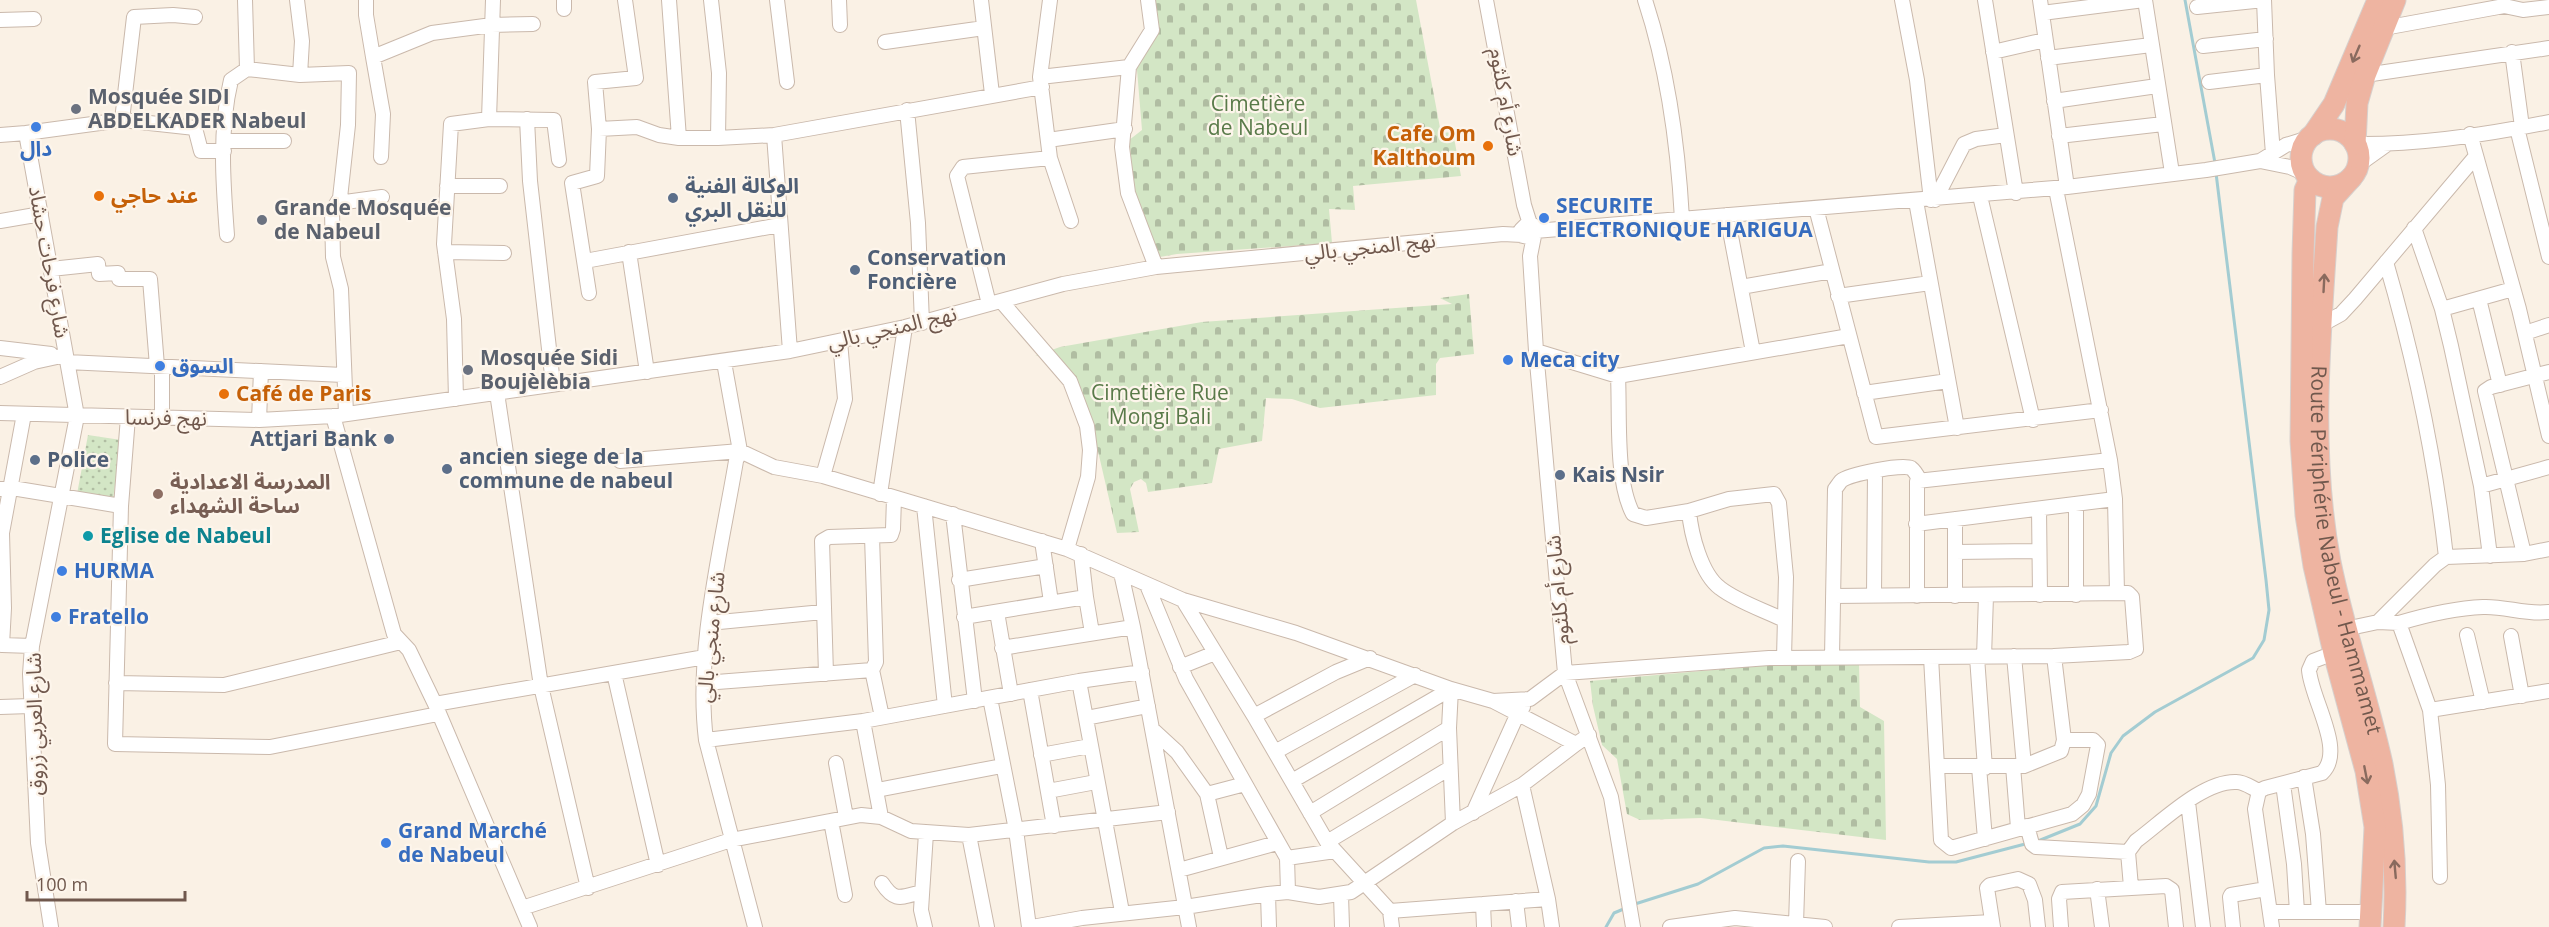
<svg xmlns="http://www.w3.org/2000/svg" width="2549" height="927" font-family="'Open Sans','Noto Sans Arabic',sans-serif">
	<style>
		.cemetery { fill: url(#cemetery-stones) }
		.park { fill: url(#park-dots) }
		.lines { fill: none; stroke-linecap: round; stroke-linejoin: round }
		.stream { stroke: #a3ccd2; stroke-width: 3 }
		.minor-casing { stroke: #cab9ac; stroke-width: 16 }
		.highway-casing { stroke: #d7d0cd; stroke-width: 23 }
		.minor { stroke: #fff; stroke-width: 14 }
		.highway { stroke: #eeb4a1; stroke-width: 21 }
		.oneway { stroke: #896a5e }
		.worship-dot { fill: #6b7280; stroke: #fdf5eb; stroke-width: 2 }
		.shop-dot { fill: #3f7fe0; stroke: #fdf5eb; stroke-width: 2 }
		.food-dot { fill: #e8710a; stroke: #fdf5eb; stroke-width: 2 }
		.service-dot { fill: #5c6f8a; stroke: #fdf5eb; stroke-width: 2 }
		.education-dot { fill: #8d6e63; stroke: #fdf5eb; stroke-width: 2 }
		.culture-dot { fill: #0f9aa8; stroke: #fdf5eb; stroke-width: 2 }
		.labels { text-anchor: middle; stroke-width: 4.5; stroke-linejoin: round; paint-order: stroke }
		.worship-label { font-size: 21px; font-weight: bold; fill: #5b616d; stroke: #fdf5eb; text-anchor: start }
		.street-label { font-size: 21px; fill: #70584d; stroke: #fdf5eb }
		.park-label { font-size: 21px; fill: #597a49; stroke: #fdf5eb }
		.food-label { font-size: 21px; font-weight: bold; fill: #c56008; stroke: #fdf5eb; text-anchor: start }
		.shop-label { font-size: 21px; font-weight: bold; fill: #366cbe; stroke: #fdf5eb; text-anchor: start }
		.service-label { font-size: 21px; font-weight: bold; fill: #4e5e75; stroke: #fdf5eb; text-anchor: start }
		.education-label { font-size: 21px; font-weight: bold; fill: #785e54; stroke: #fdf5eb; text-anchor: start }
		.culture-label { font-size: 21px; font-weight: bold; fill: #0d838f; stroke: #fdf5eb; text-anchor: start }
	</style>
	<defs>
		<pattern id="cemetery-stones" width="16" height="16" patternUnits="userSpaceOnUse" patternTransform="scale(1.5)"><rect width="16" height="16" fill="#d3e6c5"/><path d="M2 7V4a2 2 0 0 1 4 0v3zM10 15v-3a2 2 0 0 1 4 0v3z" fill="#b0bda2"/></pattern>
		<pattern id="park-dots" width="8" height="8" patternUnits="userSpaceOnUse" patternTransform="scale(1.5)"><rect width="8" height="8" fill="#d3e6c5"/><path d="M2 2h.1M6 6h.1" fill="none" stroke="#b0bda2" stroke-width="1.8" stroke-linecap="round"/></pattern>
	</defs>
	<rect width="100%" height="100%" fill="#faf1e5"/>
	<path class="cemetery" d="M 1151,0 L 1416,0 L 1441,133 L 1453,132 L 1461,176 L 1353,186 L 1355,210 L 1329,209 L 1332,243 L 1177,254 L 1154,258 L 1127,183 L 1124,144 L 1142,130 L 1136,58 L 1154,34 Z
		M 1469,294 L 1474,354 L 1440,358 L 1436,364 L 1436,395 L 1320,408 L 1292,399 L 1266,398 L 1262,441 L 1219,449 L 1212,483 L 1148,492 L 1146,483 L 1141,479 L 1134,482 L 1130,489 L 1139,532 L 1117,533 L 1097,447 L 1075,385 L 1055,354 L 1035,356 L 1060,347 L 1202,322 L 1452,304 L 1440,298 Z
		M 1859,662 L 1860,707 L 1884,721 L 1886,840 L 1701,818 L 1640,820 L 1627,814 L 1617,759 L 1602,745 L 1593,706 L 1590,681 L 1768,665 Z"/>
	<path class="park" d="M 88,435 L 121,440 L 113,499 L 77,494 Z"/>
	<g class="lines">
		<path class="stream" d="M 2185,0 L 2215,163
			M 2038,841 L 2080,824 L 2096,806 L 2111,753 L 2123,736 L 2155,712 L 2253,658 L 2264,640 L 2269,610 L 2266,580 L 2216,173
			M 1635,904 L 1698,884 L 1764,848 L 1783,846 L 1929,862 L 1956,862 L 2029,843
			M 1606,927 L 1614,913 L 1626,908"/>
		<defs>
			<path id="minor" d="M 245,0 L 247,69
				M 297,0 L 302,41 L 300,75
				M 366,0 L 366,15 L 373,57
				M 564,0 L 564,9
				M 669,0 L 679,138
				M 711,0 L 719,73 L 718,138
				M 777,0 L 787,82
				M 839,0 L 840,25
				M 981,0 L 992,94
				M 1050,0 L 1040,77 L 1050,158 L 1071,221
				M 1148,0 L 1152,30 L 1129,67 L 1122,147 L 1128,193 L 1156,267
				M 1486,0 L 1524,205 L 1530,224
				M 1645,0 C 1668,70 1678,145 1682,219
				M 1902,0 L 1917,80 L 1931,200
				M 1985,0 L 2016,193
				M 2040,0 L 2067,187
				M 2145,0 L 2172,173
				M 2264,0 L 2267,75 L 2273,154
				M 2197,7 L 2264,0
				M 2042,13 L 2144,0
				M 195,17 L 173,15 L 134,17 L 122,120 L 195,128 L 201,151 L 224,151
				M 0,20 L 34,19
				M 2384,28 L 2504,6 L 2523,10 L 2549,7
				M 885,42 L 984,28
				M 2203,46 L 2266,39
				M 1993,52 L 2045,40
				M 2512,52 L 2522,127
				M 2048,58 L 2151,45
				M 2365,75 L 2549,48
				M 1040,77 L 1129,67
				M 2209,82 L 2267,75
				M 2054,101 L 2157,86
				M 907,110 L 918,223 L 922,323
				M 489,119 L 554,120 L 559,160
				M 527,119 L 530,181 L 553,384
				M 2517,128 L 2549,257
				M 599,129 L 595,82 L 636,78 L 625,0
				M 26,133 L 122,120
				M 2470,134 L 2519,309 L 2549,436
				M 0,135 L 26,133 L 77,416 L 32,646 L 30,674 L 38,843 L 51,927
				M 774,135 L 790,351
				M 2059,136 L 2163,124
				M 1048,140 L 1125,129
				M 224,141 L 284,141
				M 2355,144 C 2419,145 2486,135 2549,122
				M 381,157 L 383,114 L 373,57 L 432,33 L 492,25 L 533,24
				M 2260,161 L 2290,167 L 2306,174
				M 2358,165 L 2386,145
				M 447,186 L 500,186
				M 2056,189 L 2110,460 L 2115,499 L 2117,593
				M 1980,196 L 2033,420
				M 1935,200 L 1964,144 L 1976,139 L 2006,135
				M 1916,201 L 1957,428
				M 338,203 L 382,197
				M 1816,208 L 1876,437 L 2101,410
				M 1727,215 L 1753,352
				M 0,221 L 41,214
				M 2414,228 L 2442,309 L 2451,346 L 2481,486 L 2490,556
				M 1535,231 L 2067,187 L 2206,170 L 2260,161 L 2286,145 L 2309,138
				M 227,235 C 223,183 219,130 231,80 L 247,69 L 300,75 L 349,73 L 348,125 L 340,198 L 332,211 L 333,257 L 341,289 L 346,414
				M 1528,237 L 1523,236 L 1521,230 L 1528,223 L 1533,225 L 1535,231 L 1530,256 L 1536,351 L 1565,673 L 1611,797 L 1633,927
				M 445,252 L 504,253
				M 629,252 L 647,372
				M 585,261 L 780,225
				M 2386,262 C 2414,358 2435,457 2446,557
				M 51,269 L 98,264 L 99,274 L 118,273 L 119,279 L 150,279 L 157,366
				M 1741,287 L 1832,271
				M 589,293 L 572,183 L 597,176 L 599,129 L 637,127 L 659,135 L 679,138 L 718,138 L 774,135 L 1042,87
				M 1838,296 L 1930,283
				M 2479,299 L 2500,385
				M 1001,301 L 1070,381 L 1087,426 L 1090,450 L 1088,477 L 1067,549
				M 989,304 L 957,176 L 963,167 L 1050,158
				M 2442,309 L 2513,289
				M 2321,325 L 2341,314 L 2355,299 L 2476,156
				M 2525,333 L 2549,325
				M 0,348 L 51,354
				M 1536,351 L 1618,376 L 1849,336
				M 67,362 L 343,375
				M 724,362 L 740,451 L 774,467 L 823,476 L 1067,549 L 1183,600 L 1296,633 L 1451,689 L 1493,701 L 1576,744 L 1589,735
				M 1618,376 C 1620,416 1615,480 1633,514 L 1646,518 L 1689,511 C 1691,534 1701,574 1720,588 C 1738,602 1764,610 1784,620
				M 0,377 L 34,362 L 66,355
				M 497,393 L 541,686 L 588,888
				M 1864,393 L 1948,381
				M 456,399 L 454,319 L 444,244 L 451,124 L 489,119 L 493,0
				M 0,413 L 259,420 L 333,416 L 790,351 L 905,327 L 1063,284 L 1156,267 L 1503,234 L 1522,235
				M 24,414 L 2,533 L 4,608 L 2,645 L 32,646
				M 333,416 L 394,634 L 409,650 L 435,704 L 530,927
				M 128,417 L 121,506 L 115,744 L 270,747 L 438,714
				M 162,418 L 162,367
				M 259,420 L 261,371
				M 620,461 L 740,451 L 736,461 C 721,550 695,651 706,740 L 755,927
				M 823,476 L 845,399 L 840,341
				M 2481,486 L 2549,467
				M 0,489 L 12,488 L 121,506
				M 880,494 L 905,327
				M 924,506 L 945,706
				M 2039,509 L 2040,595
				M 1689,511 L 1729,499 L 1774,494 L 1779,503 L 1786,577 L 1784,658
				M 953,514 L 975,701
				M 1955,519 L 1955,596
				M 1916,524 L 2115,499
				M 872,536 L 876,662 L 872,670 L 882,717
				M 1042,541 L 1051,602
				M 1955,552 L 2039,551
				M 2524,554 L 2485,391 L 2491,387 L 2549,372
				M 1121,573 L 1133,627 L 1189,927
				M 959,580 L 1046,566
				M 1147,585 L 1186,679 L 1287,858 L 1288,892
				M 2076,595 L 2076,504
				M 1874,596 L 1875,471
				M 1917,596 L 1917,481 L 2110,460
				M 1086,597 L 1092,633
				M 1183,600 L 1254,716 L 1327,842 L 1390,911 L 1548,899
				M 997,612 L 1011,694
				M 964,617 L 1086,597 L 1081,554
				M 2378,622 L 2435,565 L 2446,557 L 2524,554 L 2549,549
				M 709,623 L 823,612
				M 2399,623 C 2426,615 2455,608 2483,607 C 2506,606 2525,615 2549,612
				M 2345,629 L 2378,622 L 2399,623 L 2430,710 L 2549,691
				M 2467,635 L 2483,702
				M 2511,636 L 2522,696
				M 1002,648 L 1133,627
				M 2014,656 L 2024,766
				M 1832,657 L 1835,489 C 1836,488 1840,482 1841,481 C 1849,474 1902,464 1911,468 C 1915,471 1917,475 1919,479
				M 1931,657 L 1941,840 L 1951,848 L 2072,814 L 2083,805 L 2089,794 L 2098,745 L 2093,740 L 2064,740
				M 1977,657 L 1985,768
				M 1984,657 L 1986,596
				M 1180,667 L 1215,653
				M 614,673 L 658,865
				M 826,674 L 822,541 L 829,537 L 891,535 L 893,529 L 894,498
				M 1079,681 L 1122,912
				M 116,683 L 224,685 L 401,642
				M 704,683 L 872,670
				M 1451,689 L 1449,728 L 1453,823
				M 1030,690 L 1054,826
				M 990,698 L 1016,830 L 1029,927
				M 1493,701 L 1530,699 L 1565,673 L 1769,658 L 2054,656 L 2129,652 L 2136,649 L 2132,597 L 2128,593 L 1833,596
				M 435,704 L 705,657
				M 0,707 L 30,706
				M 2430,710 L 2438,785 L 2440,877
				M 1254,716 L 1336,672 L 1370,658
				M 1086,718 L 1148,706
				M 863,721 L 881,817
				M 1152,729 L 1177,752 L 1207,794
				M 706,740 L 863,721 L 1079,681 L 1142,672
				M 1275,752 L 1415,675
				M 1041,755 L 1090,746
				M 836,763 L 846,817
				M 1937,766 L 2024,766 L 2061,751 L 2064,740 L 2054,656
				M 2013,766 L 2018,828
				M 1979,767 L 1985,839
				M 2304,777 L 2313,834 L 2319,912
				M 1292,781 L 1451,689
				M 2283,784 L 2294,864 L 2297,912
				M 1522,785 L 1548,899 L 1552,927
				M 877,790 L 1002,766
				M 1048,791 L 1096,782
				M 2188,802 L 2203,927
				M 1310,813 L 1449,728
				M 1473,813 L 1518,713 L 1523,707
				M 831,821 L 845,895
				M 2027,826 L 2032,844 L 2036,847 L 2128,852
				M 969,835 L 987,927
				M 1327,842 L 1450,768
				M 1221,857 L 1207,794 L 1245,784
				M 1287,858 L 1335,851
				M 1179,870 L 1277,843
				M 882,883 C 895,903 901,897 922,892
				M 2131,887 L 2128,852 L 2136,841 C 2163,821 2204,780 2237,782 C 2244,782 2252,788 2259,791
				M 2097,889 L 2102,927
				M 1268,894 L 1269,927
				M 1341,895 L 1342,927
				M 1516,901 L 1519,927
				M 1483,904 L 1484,927
				M 522,908 L 731,840 L 861,815 L 881,817 L 911,831 L 969,835 L 1168,812
				M 1390,911 L 1392,927
				M 2270,912 L 2372,912
				M 1796,924 L 1798,861
				M 925,927 L 921,910 L 926,833
				M 1032,927 L 1082,918 L 1185,907 L 1268,894 L 1288,892 L 1319,897 L 1351,892 L 1453,823 L 1522,785 L 1576,744
				M 1670,927 L 1735,918 L 1825,927
				M 1899,927 L 1992,922
				M 1993,927 L 1987,888 L 1990,885 L 2018,879 L 2029,884 L 2035,900 L 2038,927
				M 2061,927 L 2059,899 L 2062,892 L 2166,886 L 2172,890 L 2176,927
				M 2233,927 L 2230,897 L 2231,895 L 2266,889
				M 2272,927 L 2255,809 L 2259,791 L 2265,788 L 2322,773 C 2346,751 2311,699 2309,670 L 2313,661 L 2334,653"/>
			<g id="highway">
				<circle cx="2330" cy="158" r="29"/>
				<path d="M 2313,135 L 2334,104 L 2378,0"/>
				<path d="M 2355,144 L 2357,103 L 2365,75 L 2395,0"/>
				<path id="s1" d="M 2352,177 L 2333,198 L 2327,227 C 2320,338 2309,452 2330,562 C 2344,631 2367,696 2382,764 C 2393,818 2397,873 2394,927"/>
				<path d="M 2310,179 L 2305,190 L 2303,254 L 2301,441 L 2306,515 L 2314,566 L 2334,653 L 2366,771 L 2375,827 L 2370,927"/>
			</g>
		</defs>
		<use href="#minor" class="minor-casing"/>
		<use href="#highway" class="highway-casing"/>
		<use href="#minor" class="minor"/>
		<use href="#highway" class="highway"/>
	</g>
	<defs><path id="oneway-shaft" d="M-6 0H5M1.5-3L5.5 0L1.5 3" fill="none" stroke-width="1.6" stroke-linecap="round" stroke-linejoin="round" transform="scale(1.5)"/></defs>
	<g class="oneway">
		<use href="#oneway-shaft" transform="translate(2356 54) rotate(113)"/>
		<use href="#oneway-shaft" transform="translate(2324 283) rotate(-87)"/>
		<use href="#oneway-shaft" transform="translate(2366 775) rotate(79)"/>
		<use href="#oneway-shaft" transform="translate(2395 869) rotate(-95)"/>
	</g>
	<g class="worship-dot">
		<circle cx="76" cy="109" r="6"/>
		<circle cx="262" cy="220" r="6"/>
		<circle cx="468" cy="370" r="6"/>
	</g>
	<g class="shop-dot">
		<circle cx="36" cy="127" r="6"/>
		<circle cx="1544" cy="218" r="6"/>
		<circle cx="1508" cy="360" r="6"/>
		<circle cx="160" cy="366" r="6"/>
		<circle cx="62" cy="571" r="6"/>
		<circle cx="56" cy="617" r="6"/>
		<circle cx="386" cy="843" r="6"/>
	</g>
	<g class="food-dot">
		<circle cx="1488" cy="146" r="6"/>
		<circle cx="99" cy="196" r="6"/>
		<circle cx="224" cy="394" r="6"/>
	</g>
	<g class="service-dot">
		<circle cx="673" cy="198" r="6"/>
		<circle cx="855" cy="270" r="6"/>
		<circle cx="389" cy="439" r="6"/>
		<circle cx="35" cy="460" r="6"/>
		<circle cx="447" cy="469" r="6"/>
		<circle cx="1560" cy="475" r="6"/>
	</g>
	<circle class="education-dot" cx="158" cy="494" r="6"/>
	<circle class="culture-dot" cx="88" cy="536" r="6"/>
	<g class="labels">
		<g class="worship-label">
			<text x="88" y="104">Mosquée SIDI<tspan x="88" dy="24">ABDELKADER Nabeul</tspan></text>
			<text x="274" y="215">Grande Mosquée<tspan x="274" dy="24">de Nabeul</tspan></text>
			<text x="480" y="365">Mosquée Sidi<tspan x="480" dy="24">Boujèlèbia</tspan></text>
		</g>
		<g class="street-label">
			<text transform="translate(1506 102) rotate(80)" y="7">شارع أم كلثوم</text>
			<text transform="translate(1370 247) rotate(-6)" y="7">نهج المنجي بالي</text>
			<text transform="translate(49 262) rotate(80)" y="7">شارع فرحات حشاد</text>
			<text transform="translate(892 328) rotate(-13)" y="7">نهج المنجي بالي</text>
			<text transform="translate(166 418) rotate(1)" y="7">نهج فرنسا</text>
			<text dy="7" stroke="none"><textPath href="#s1" startOffset="384">Route Périphérie Nabeul - Hammamet</textPath></text>
			<text transform="translate(1558 590) rotate(-95)" y="7">شارع أم كلثوم</text>
			<text transform="translate(711 637) rotate(-84)" y="7">شارع منجي بالي</text>
			<text transform="translate(35 724) rotate(-91)" y="7">شارع العربي زروق</text>
		</g>
		<g class="park-label">
			<text x="1258" y="111">Cimetière<tspan x="1258" dy="24">de Nabeul</tspan></text>
			<text x="1160" y="400">Cimetière Rue<tspan x="1160" dy="24">Mongi Bali</tspan></text>
		</g>
		<g class="food-label">
			<text x="1476" y="141" text-anchor="end">Cafe Om<tspan x="1476" dy="24">Kalthoum</tspan></text>
			<text x="111" y="203">عند حاجي</text>
			<text x="236" y="401">Café de Paris</text>
		</g>
		<g class="shop-label">
			<text x="36" y="156" text-anchor="middle">دال</text>
			<text x="1556" y="213">SECURITE<tspan x="1556" dy="24">ElECTRONIQUE HARIGUA</tspan></text>
			<text x="1520" y="367">Meca city</text>
			<text x="172" y="373">السوق</text>
			<text x="74" y="578">HURMA</text>
			<text x="68" y="624">Fratello</text>
			<text x="398" y="838">Grand Marché<tspan x="398" dy="24">de Nabeul</tspan></text>
		</g>
		<g class="service-label">
			<text x="685" y="193">الوكالة الفنية<tspan x="685" dy="24">للنقل البري</tspan></text>
			<text x="867" y="265">Conservation<tspan x="867" dy="24">Foncière</tspan></text>
			<text x="377" y="446" text-anchor="end">Attjari Bank</text>
			<text x="459" y="464">ancien siege de la<tspan x="459" dy="24">commune de nabeul</tspan></text>
			<text x="47" y="467">Police</text>
			<text x="1572" y="482">Kais Nsir</text>
		</g>
		<g class="education-label">
			<text x="170" y="489">المدرسة الاعدادية<tspan x="170" dy="24">ساحة الشهداء</tspan></text>
		</g>
		<g class="culture-label">
			<text x="100" y="543">Eglise de Nabeul</text>
		</g>
	</g>
	<path d="M27 891v9h158v-9" fill="none" stroke="#70584d" stroke-width="3"/>
	<text x="36" y="891" font-size="18" fill="#70584d" stroke="#fdf5eb" stroke-width="4.5" paint-order="stroke">100 m</text>
</svg>
